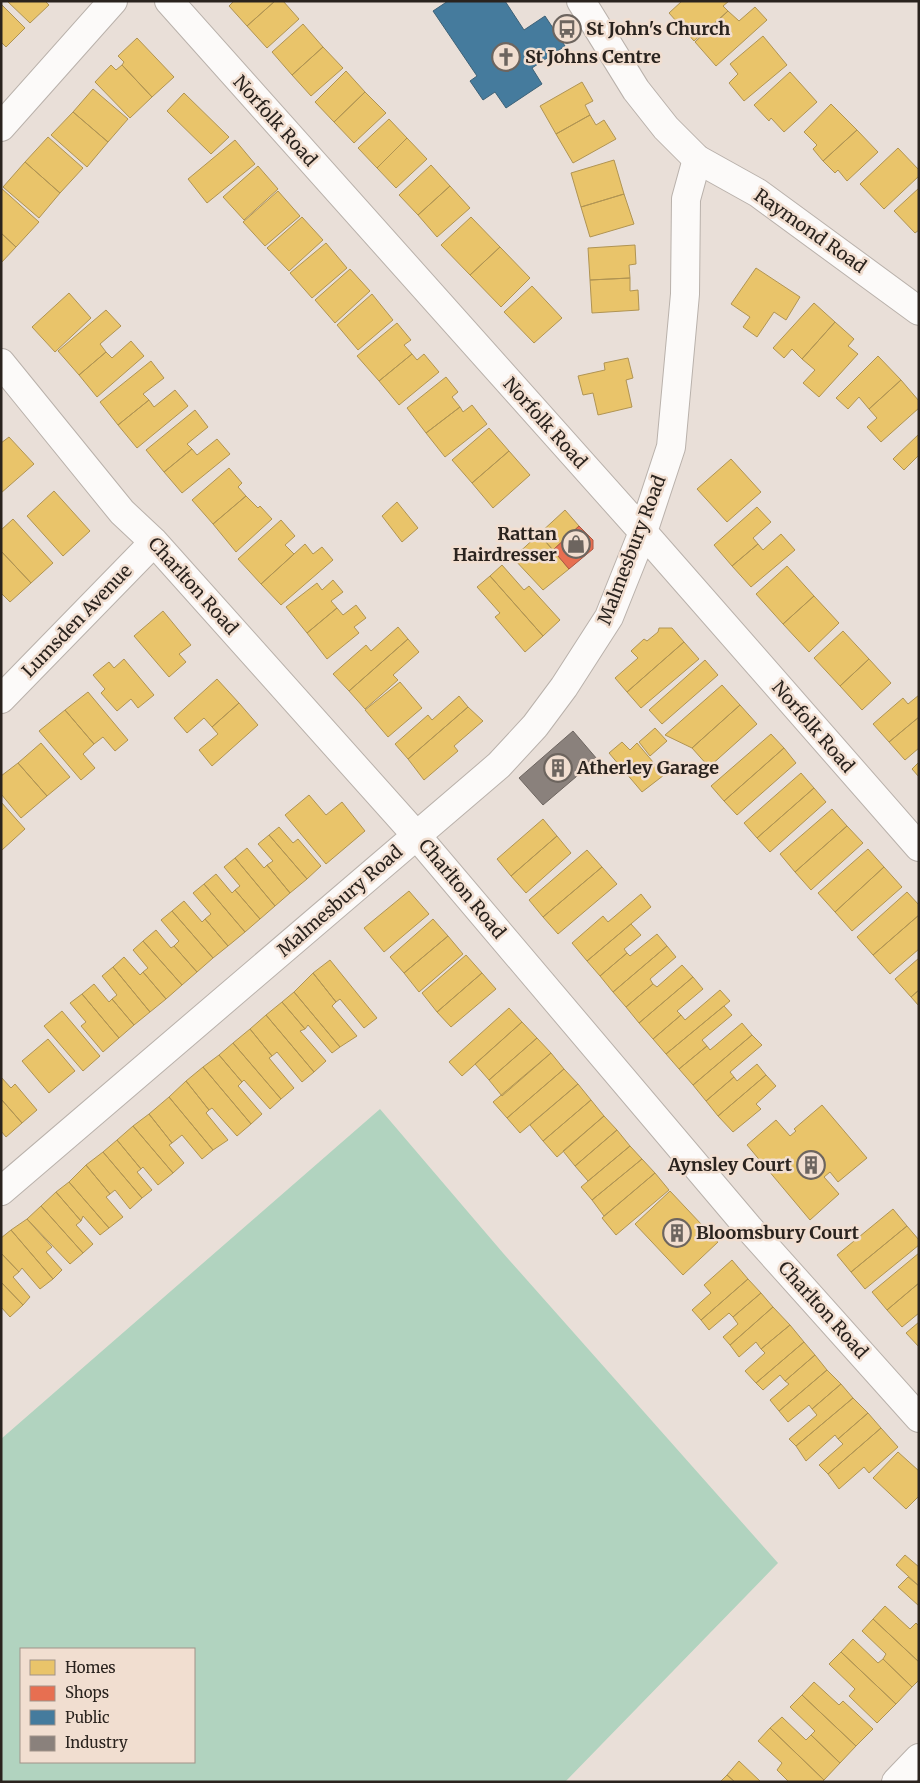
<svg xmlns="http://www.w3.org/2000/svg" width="920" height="1783" font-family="Merriweather,serif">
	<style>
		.green { fill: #b1d3bf; fill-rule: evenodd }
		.homes { fill: #e9c46a; stroke: #b09453 }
		.shops { fill: #e76f51; stroke: #ae5842 }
		.public { fill: #457b9d; stroke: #3d6177 }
		.industry { fill: #8a817c; stroke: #6d6560 }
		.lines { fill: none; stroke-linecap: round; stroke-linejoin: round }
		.street-casing { stroke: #b9b1ab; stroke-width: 30 }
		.secondary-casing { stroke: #b9b1ab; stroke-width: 30 }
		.street { stroke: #fcfaf9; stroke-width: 28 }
		.secondary { stroke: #fcfaf9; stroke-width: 28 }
		.labels { text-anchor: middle; stroke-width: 5; stroke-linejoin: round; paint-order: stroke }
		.poi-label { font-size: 18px; font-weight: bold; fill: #2a231e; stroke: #f1ded0; text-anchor: start }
		.street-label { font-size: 18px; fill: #2a231e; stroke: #f1ded0 }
	</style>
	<rect width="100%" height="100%" fill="#e9dfd8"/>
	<path class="green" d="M 380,1109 L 503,1253 L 778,1563 L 565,1782 L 1,1782 L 1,1439 ZM 21,1649 L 194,1649 L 194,1762 L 21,1762 Z"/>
	<path class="homes" d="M 7,1 L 45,1 L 49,5 L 30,23 Z
		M 234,1 L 275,1 L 247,26 L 229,6 Z
		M 275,1 L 283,1 L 299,19 L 267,48 L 247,26 Z
		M 682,1 L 729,1 L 723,6 L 728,11 L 694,41 L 669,13 Z
		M 1,4 L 25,28 L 6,47 L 1,42 Z
		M 755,7 L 767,20 L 716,66 L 695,42 L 728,11 L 739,21 Z
		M 303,24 L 323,47 L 292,75 L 272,52 Z
		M 763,36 L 787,65 L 744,101 L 729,83 L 738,74 L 730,64 Z
		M 137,38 L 174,77 L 152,97 L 122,65 L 124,62 L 118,56 Z
		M 323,47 L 343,68 L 311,96 L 292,75 Z
		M 111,65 L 116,70 L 122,65 L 152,97 L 130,118 L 95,82 Z
		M 346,71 L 365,92 L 334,122 L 315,102 Z
		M 790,72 L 817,102 L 784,132 L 771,118 L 769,121 L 754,105 Z
		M 582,82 L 593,101 L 585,105 L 590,115 L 556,134 L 540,106 Z
		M 93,89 L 128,119 L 108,142 L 73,112 Z
		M 365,92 L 386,113 L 354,143 L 334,122 Z
		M 184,93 L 229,137 L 211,154 L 167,111 Z
		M 831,104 L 857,130 L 823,161 L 813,149 L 817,145 L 804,132 Z
		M 73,112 L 108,142 L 87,167 L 51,135 Z
		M 590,115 L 596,125 L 604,120 L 616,139 L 573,163 L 556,134 Z
		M 389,119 L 407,138 L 377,168 L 358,148 Z
		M 857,130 L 878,152 L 847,181 L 838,170 L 835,173 L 823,161 Z
		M 48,137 L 83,168 L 60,193 L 25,162 Z
		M 407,138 L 427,159 L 396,188 L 377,168 Z
		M 235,140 L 255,164 L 207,203 L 188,179 Z
		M 898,148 L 919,170 L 919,176 L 884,209 L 860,184 Z
		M 614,160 L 624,194 L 581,207 L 571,173 Z
		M 25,162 L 60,193 L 39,218 L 3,187 Z
		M 431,165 L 450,186 L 418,215 L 399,195 Z
		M 258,166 L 278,189 L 244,220 L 223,197 Z
		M 450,186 L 470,208 L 437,237 L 418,215 Z
		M 1,188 L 39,222 L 16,247 L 1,233 Z
		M 919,188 L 919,230 L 915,233 L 894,211 Z
		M 278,191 L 300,216 L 265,246 L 243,222 Z
		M 624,194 L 634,224 L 590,237 L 581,207 Z
		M 302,217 L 323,240 L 289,271 L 267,248 Z
		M 471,217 L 500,247 L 470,275 L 441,245 Z
		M 1,233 L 16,247 L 1,263 Z
		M 326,243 L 347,268 L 312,298 L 290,273 Z
		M 635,245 L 636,264 L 629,265 L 630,278 L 590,280 L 588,248 Z
		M 500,247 L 530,278 L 501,307 L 470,275 Z
		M 756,268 L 800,297 L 786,320 L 774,312 L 757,337 L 743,327 L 750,317 L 731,304 Z
		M 350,269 L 370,291 L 335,323 L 315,300 Z
		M 630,278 L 630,291 L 638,290 L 639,310 L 592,313 L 590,280 Z
		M 532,286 L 562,318 L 534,343 L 504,312 Z
		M 69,293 L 91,318 L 55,352 L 32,327 Z
		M 372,294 L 393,320 L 358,350 L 337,325 Z
		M 814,303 L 835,322 L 802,359 L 792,349 L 784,358 L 773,348 Z
		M 106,310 L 121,326 L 100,344 L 106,352 L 79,375 L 58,351 Z
		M 835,322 L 854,339 L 848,346 L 858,354 L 819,397 L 803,383 L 815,370 L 802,359 Z
		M 397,323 L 411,340 L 404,345 L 412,354 L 379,381 L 357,356 Z
		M 131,341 L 144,356 L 97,397 L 79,375 L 106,352 L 112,358 Z
		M 412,354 L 417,360 L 424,354 L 439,372 L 399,405 L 379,381 Z
		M 878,356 L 901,380 L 869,409 L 859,397 L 848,409 L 836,398 Z
		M 628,358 L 633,378 L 626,380 L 632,407 L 598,415 L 593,393 L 583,395 L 578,376 L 605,370 L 604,363 Z
		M 151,361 L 164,378 L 143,394 L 149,400 L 118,425 L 100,402 Z
		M 446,377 L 458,392 L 452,397 L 460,407 L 426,433 L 407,408 Z
		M 901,380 L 919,401 L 919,408 L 881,442 L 867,427 L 877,418 L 869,409 Z
		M 175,390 L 188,406 L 137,448 L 118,425 L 149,400 L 154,407 Z
		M 472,405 L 487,424 L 445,457 L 426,433 L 460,407 L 463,412 Z
		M 195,410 L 208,427 L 187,444 L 192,449 L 164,472 L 146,450 Z
		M 489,428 L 509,451 L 472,483 L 452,460 Z
		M 919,434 L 919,455 L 904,470 L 893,459 Z
		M 9,437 L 34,464 L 1,493 L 1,443 Z
		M 217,439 L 230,454 L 182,493 L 164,472 L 192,449 L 197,455 Z
		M 509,451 L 530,475 L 493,508 L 472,483 Z
		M 731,459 L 761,492 L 727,522 L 697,489 Z
		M 229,468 L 242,483 L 238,487 L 246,496 L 213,524 L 192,500 Z
		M 54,491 L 90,531 L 63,556 L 27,516 Z
		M 246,496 L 258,508 L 260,506 L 272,519 L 236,552 L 213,524 Z
		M 397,502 L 418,528 L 402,542 L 382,516 Z
		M 757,507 L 771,522 L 753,538 L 758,544 L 732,566 L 714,545 Z
		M 565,510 L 579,526 L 553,550 L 539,534 Z
		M 13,519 L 53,563 L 31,583 L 1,551 L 1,530 Z
		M 281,520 L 295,536 L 285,545 L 294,554 L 261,584 L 238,559 Z
		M 539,534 L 569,569 L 543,590 L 513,558 Z
		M 781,534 L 795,550 L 751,587 L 732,566 L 758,544 L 763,550 Z
		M 305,544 L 313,554 L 322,547 L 333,560 L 281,605 L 261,584 Z
		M 1,551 L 31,583 L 10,602 L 1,593 Z
		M 502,565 L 524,590 L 529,586 L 560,620 L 543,636 L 490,576 Z
		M 787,566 L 814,596 L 783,624 L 756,594 Z
		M 490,576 L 543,636 L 525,652 L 495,617 L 500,613 L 477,587 Z
		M 333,580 L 343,592 L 331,601 L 337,608 L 307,633 L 286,607 L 317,583 L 322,590 Z
		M 814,596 L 839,623 L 809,652 L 783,624 Z
		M 356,605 L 366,618 L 354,627 L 359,633 L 327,659 L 307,633 L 337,608 L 343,615 Z
		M 163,611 L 191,645 L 179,654 L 186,662 L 169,677 L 134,636 Z
		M 398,627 L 408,639 L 349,691 L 333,674 L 366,645 L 371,651 Z
		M 659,628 L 672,628 L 684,642 L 627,692 L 615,678 L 638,658 L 631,651 L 644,639 L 647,641 L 658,632 Z
		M 843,631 L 869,659 L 840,686 L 814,658 Z
		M 408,639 L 419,652 L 393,675 L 398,680 L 365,709 L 349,691 Z
		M 684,642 L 699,659 L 641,708 L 627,692 Z
		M 124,659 L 154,695 L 138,708 L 131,699 L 117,711 L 101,693 L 105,689 L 93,675 L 109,662 L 114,668 Z
		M 869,659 L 891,683 L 862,710 L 840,686 Z
		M 705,660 L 718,675 L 662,724 L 649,710 Z
		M 217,679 L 239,703 L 212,727 L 204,718 L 187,733 L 174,718 Z
		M 400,682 L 422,708 L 388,737 L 365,710 Z
		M 722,685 L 740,705 L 692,748 L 665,735 Z
		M 88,692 L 128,740 L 115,751 L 103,737 L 94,744 L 65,710 Z
		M 919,695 L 919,717 L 889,742 L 873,724 L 903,698 L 908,704 Z
		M 459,696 L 468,707 L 408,759 L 395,744 L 428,715 L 432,720 Z
		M 239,703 L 258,725 L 212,766 L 199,750 L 218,734 L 212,727 Z
		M 740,705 L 757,724 L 709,767 L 692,748 Z
		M 468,707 L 483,721 L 454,746 L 458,751 L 424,780 L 408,759 Z
		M 65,710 L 94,744 L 83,754 L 95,768 L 81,780 L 39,731 Z
		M 919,717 L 919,748 L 905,760 L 889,742 Z
		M 655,728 L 667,741 L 650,756 L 639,742 Z
		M 771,734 L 784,748 L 724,801 L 711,786 Z
		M 622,742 L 630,750 L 637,743 L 664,775 L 642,792 L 609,753 Z
		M 41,743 L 70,777 L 47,796 L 18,763 Z
		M 784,748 L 796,763 L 737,815 L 724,801 Z
		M 919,762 L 919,777 L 912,769 Z
		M 18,763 L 47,796 L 21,818 L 1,794 L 1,776 Z
		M 801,773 L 814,788 L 757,838 L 744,823 Z
		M 814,788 L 826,802 L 770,852 L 757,838 Z
		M 309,795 L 326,815 L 342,802 L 365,831 L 326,864 L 285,815 Z
		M 1,802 L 25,829 L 2,850 L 1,850 Z
		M 832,809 L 847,826 L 795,872 L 780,854 Z
		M 543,819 L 557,836 L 511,876 L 497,859 Z
		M 847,826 L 863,843 L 811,890 L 795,872 Z
		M 279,827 L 293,843 L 298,839 L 321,866 L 307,879 L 269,835 Z
		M 269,835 L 307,879 L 290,893 L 267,865 L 273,861 L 258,844 Z
		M 557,836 L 571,853 L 526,893 L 511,876 Z
		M 247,848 L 264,868 L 267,865 L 290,893 L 275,906 L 235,858 Z
		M 868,849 L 884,867 L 835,912 L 818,893 Z
		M 587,850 L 602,867 L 543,917 L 529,900 Z
		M 235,858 L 275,906 L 260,919 L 235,890 L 240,886 L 224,867 Z
		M 602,867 L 617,884 L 558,934 L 543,917 Z
		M 884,867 L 902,887 L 852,931 L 835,912 Z
		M 216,874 L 232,893 L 235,890 L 260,919 L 245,932 L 204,884 Z
		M 204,884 L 245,932 L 228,946 L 205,919 L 211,914 L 193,893 Z
		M 409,891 L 429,914 L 384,952 L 364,928 Z
		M 907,892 L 919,905 L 919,915 L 873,955 L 857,937 Z
		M 641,894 L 651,907 L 587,961 L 572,943 L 603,916 L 608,922 Z
		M 184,901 L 202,922 L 205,919 L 228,946 L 213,958 L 172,911 Z
		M 172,911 L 213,958 L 197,972 L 174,946 L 179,941 L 161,920 Z
		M 919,915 L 919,949 L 890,974 L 873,955 Z
		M 433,919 L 448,936 L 404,973 L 390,957 Z
		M 631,924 L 641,935 L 624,949 L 627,953 L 600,976 L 587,961 Z
		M 156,930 L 171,948 L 174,946 L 197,972 L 182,985 L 143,941 Z
		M 657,934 L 667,946 L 613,992 L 600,976 L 627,953 L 630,956 Z
		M 448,936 L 463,954 L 419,992 L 404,973 Z
		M 143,941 L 182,985 L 166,999 L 143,972 L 148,968 L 133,950 Z
		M 667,946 L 676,957 L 650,979 L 653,984 L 626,1007 L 613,992 Z
		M 466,955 L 482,973 L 437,1012 L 422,993 Z
		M 124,957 L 140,975 L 143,972 L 166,999 L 150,1012 L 113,967 Z
		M 919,958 L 919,990 L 911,997 L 895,979 Z
		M 330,960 L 377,1018 L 364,1028 L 340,999 L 336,1002 L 313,973 Z
		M 682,965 L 693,977 L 639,1023 L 626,1007 L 653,984 L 657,987 Z
		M 113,967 L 150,1012 L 134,1025 L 112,999 L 117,995 L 102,976 Z
		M 313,973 L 336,1002 L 332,1006 L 357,1036 L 340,1047 L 294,992 Z
		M 482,973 L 496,989 L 451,1027 L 437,1012 Z
		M 693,977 L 703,989 L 677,1011 L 681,1015 L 653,1039 L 639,1023 Z
		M 94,984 L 109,1002 L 112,999 L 134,1025 L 119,1038 L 82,994 Z
		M 720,990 L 730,1001 L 666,1054 L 653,1039 L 681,1015 L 685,1020 Z
		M 919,990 L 919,1006 L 911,997 Z
		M 294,992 L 340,1047 L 332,1053 L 308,1025 L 305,1029 L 282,1002 Z
		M 82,994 L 119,1038 L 103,1052 L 81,1026 L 86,1022 L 70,1003 Z
		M 282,1002 L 305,1029 L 300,1031 L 326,1061 L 314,1072 L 266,1015 Z
		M 724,1006 L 732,1015 L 702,1040 L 707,1046 L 679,1069 L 666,1054 Z
		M 509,1008 L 522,1022 L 462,1076 L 449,1062 Z
		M 62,1011 L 100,1056 L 83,1071 L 44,1026 Z
		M 266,1015 L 314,1072 L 302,1082 L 277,1052 L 272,1056 L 250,1029 Z
		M 522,1022 L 537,1038 L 489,1080 L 475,1064 Z
		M 742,1023 L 752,1035 L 693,1085 L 679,1069 L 707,1046 L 710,1050 Z
		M 250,1029 L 272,1056 L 269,1058 L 294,1088 L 281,1099 L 233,1043 Z
		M 752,1035 L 762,1045 L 730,1072 L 734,1077 L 706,1101 L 693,1085 Z
		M 537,1038 L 551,1053 L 502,1096 L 489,1080 Z
		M 48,1039 L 75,1071 L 49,1093 L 22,1061 Z
		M 233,1043 L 281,1099 L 270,1109 L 244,1080 L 242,1082 L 219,1055 Z
		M 551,1053 L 564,1069 L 507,1118 L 493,1102 Z
		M 219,1055 L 242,1082 L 238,1086 L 262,1114 L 251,1124 L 203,1067 Z
		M 757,1064 L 766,1075 L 718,1116 L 706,1101 L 734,1077 L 737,1081 Z
		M 203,1067 L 251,1124 L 237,1136 L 212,1108 L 209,1110 L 186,1081 Z
		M 564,1069 L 578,1084 L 520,1133 L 507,1118 Z
		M 766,1075 L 776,1086 L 756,1104 L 761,1109 L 733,1132 L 718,1116 Z
		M 1,1077 L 11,1088 L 15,1084 L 37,1110 L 22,1123 L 1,1099 Z
		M 186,1081 L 209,1110 L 206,1113 L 228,1140 L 213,1150 L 169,1097 Z
		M 578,1084 L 591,1100 L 543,1141 L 530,1125 Z
		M 169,1097 L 213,1150 L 202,1159 L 182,1135 L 172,1143 L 149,1114 Z
		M 1,1099 L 22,1123 L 6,1137 L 1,1131 Z
		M 591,1100 L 604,1116 L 557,1157 L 543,1141 Z
		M 822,1105 L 867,1158 L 838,1182 L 830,1172 L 824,1177 L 839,1194 L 810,1220 L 747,1145 L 776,1120 L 790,1136 L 796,1131 L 794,1129 Z
		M 149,1114 L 172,1143 L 169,1145 L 184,1163 L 173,1173 L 133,1126 Z
		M 604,1116 L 617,1130 L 575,1166 L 563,1151 Z
		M 133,1126 L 173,1173 L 158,1185 L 143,1167 L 141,1169 L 117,1140 Z
		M 617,1130 L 630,1146 L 588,1181 L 575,1166 Z
		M 117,1140 L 141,1169 L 137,1172 L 152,1190 L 142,1198 L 103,1152 Z
		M 630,1146 L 642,1159 L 592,1200 L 581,1187 Z
		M 103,1152 L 142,1198 L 130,1209 L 115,1190 L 110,1194 L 86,1165 Z
		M 642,1159 L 655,1173 L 604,1216 L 592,1200 Z
		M 86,1165 L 110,1194 L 106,1197 L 123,1217 L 109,1228 L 69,1182 Z
		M 655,1173 L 669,1190 L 616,1235 L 602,1218 Z
		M 69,1182 L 109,1228 L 100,1235 L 83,1216 L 81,1221 L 56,1192 Z
		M 670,1191 L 718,1242 L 683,1275 L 635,1224 Z
		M 56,1192 L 81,1221 L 76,1225 L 93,1244 L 83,1253 L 41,1206 Z
		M 41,1206 L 83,1253 L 70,1264 L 27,1219 Z
		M 893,1209 L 907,1226 L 851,1272 L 837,1255 Z
		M 27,1219 L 52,1247 L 46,1252 L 62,1270 L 53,1279 L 11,1230 Z
		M 907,1226 L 919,1240 L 919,1245 L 865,1289 L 851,1272 Z
		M 11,1230 L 53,1279 L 40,1289 L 22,1268 L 19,1272 L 1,1253 L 1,1238 Z
		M 1,1253 L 19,1272 L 13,1277 L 30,1297 L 23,1305 L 1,1282 Z
		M 919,1253 L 919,1283 L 887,1310 L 872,1292 Z
		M 732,1260 L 748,1279 L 701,1320 L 692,1310 L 711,1293 L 704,1285 Z
		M 748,1279 L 761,1293 L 733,1317 L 729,1313 L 709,1330 L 701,1320 Z
		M 1,1282 L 23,1305 L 10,1317 L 1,1307 Z
		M 919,1283 L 919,1313 L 902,1327 L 887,1310 Z
		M 761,1293 L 773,1307 L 730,1345 L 723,1337 L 738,1324 L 733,1317 Z
		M 773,1307 L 790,1325 L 761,1349 L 756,1342 L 739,1357 L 730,1345 Z
		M 919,1322 L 919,1347 L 906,1333 Z
		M 790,1325 L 804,1342 L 756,1383 L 745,1371 L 765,1353 L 761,1349 Z
		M 804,1342 L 815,1355 L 785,1381 L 780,1375 L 763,1390 L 756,1383 Z
		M 815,1355 L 827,1370 L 779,1411 L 770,1400 L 789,1384 L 785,1381 Z
		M 827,1370 L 841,1384 L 812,1409 L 809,1405 L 788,1422 L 779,1411 Z
		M 841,1384 L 853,1398 L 796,1446 L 789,1439 L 817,1415 L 812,1409 Z
		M 853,1398 L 868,1413 L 838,1439 L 835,1435 L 806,1461 L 796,1446 Z
		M 868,1413 L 881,1428 L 828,1474 L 819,1465 L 843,1444 L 838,1439 Z
		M 881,1428 L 898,1447 L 869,1473 L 864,1467 L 839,1489 L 828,1474 Z
		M 898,1452 L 919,1471 L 919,1496 L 906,1509 L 873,1478 Z
		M 905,1555 L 919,1567 L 919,1586 L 896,1565 Z
		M 908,1577 L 919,1586 L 919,1606 L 898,1587 Z
		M 885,1606 L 910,1629 L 916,1623 L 919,1626 L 919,1662 L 873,1619 Z
		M 873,1619 L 919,1662 L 919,1680 L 912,1687 L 883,1659 L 886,1654 L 862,1631 Z
		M 853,1639 L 878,1663 L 883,1659 L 912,1687 L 896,1704 L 841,1652 Z
		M 841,1652 L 896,1704 L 877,1723 L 849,1696 L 855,1689 L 829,1664 Z
		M 814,1682 L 839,1705 L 843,1701 L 873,1729 L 856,1746 L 802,1695 Z
		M 802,1695 L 856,1746 L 840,1763 L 811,1735 L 815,1731 L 790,1707 Z
		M 782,1717 L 806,1740 L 811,1735 L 840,1763 L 824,1780 L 770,1728 Z
		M 770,1728 L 824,1780 L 822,1782 L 789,1782 L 777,1770 L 782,1763 L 758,1741 Z
		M 739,1761 L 761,1782 L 735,1782 L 727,1775 Z
		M 727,1775 L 735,1782 L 720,1782 Z"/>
	<path class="shops" d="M 579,526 L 593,540 L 593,549 L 569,569 L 553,550 Z"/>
	<path class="public" d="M 448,1 L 505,1 L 524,30 L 545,16 L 565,46 L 532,68 L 542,84 L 506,108 L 495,92 L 483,100 L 470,81 L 477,76 L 433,11 Z"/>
	<path class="industry" d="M 573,731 L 597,759 L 543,805 L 519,778 Z"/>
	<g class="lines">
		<defs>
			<path id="street" d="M 169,1 L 643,532 L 919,847
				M 1,127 L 113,1
				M 1,363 L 122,512 L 154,542 L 416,835 L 748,1227 L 919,1418
				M 1,699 L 154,542
				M 1,1191 L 499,765 L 535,726 L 564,687 L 609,617 L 643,532 L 671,447 L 685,294 L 686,199 L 697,159
				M 896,1782 L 919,1758"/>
			<path id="secondary" d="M 581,1 L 636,90 L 666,128 L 697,159 L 758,193 L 919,311"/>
		</defs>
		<use href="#street" class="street-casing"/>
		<use href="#secondary" class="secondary-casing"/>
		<use href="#street" class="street"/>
		<use href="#secondary" class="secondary"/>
	</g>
	<defs>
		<symbol id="bus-ring" viewBox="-11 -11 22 22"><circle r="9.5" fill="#f1ded0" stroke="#6d655f" stroke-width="1.5"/><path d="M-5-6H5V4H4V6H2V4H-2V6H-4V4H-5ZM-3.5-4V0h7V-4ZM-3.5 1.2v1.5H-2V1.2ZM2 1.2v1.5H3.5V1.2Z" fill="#6d655f"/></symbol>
		<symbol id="church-ring" viewBox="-11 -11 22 22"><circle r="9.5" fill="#f1ded0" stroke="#6d655f" stroke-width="1.5"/><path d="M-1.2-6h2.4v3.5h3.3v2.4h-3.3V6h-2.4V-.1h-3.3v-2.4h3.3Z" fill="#6d655f"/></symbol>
		<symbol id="shop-ring" viewBox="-11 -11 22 22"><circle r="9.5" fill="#f1ded0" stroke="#6d655f" stroke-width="1.5"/><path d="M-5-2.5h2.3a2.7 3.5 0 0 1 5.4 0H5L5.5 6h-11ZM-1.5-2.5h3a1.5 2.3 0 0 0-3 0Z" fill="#6d655f"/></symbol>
		<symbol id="building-ring" viewBox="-11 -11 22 22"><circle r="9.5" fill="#f1ded0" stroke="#6d655f" stroke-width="1.5"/><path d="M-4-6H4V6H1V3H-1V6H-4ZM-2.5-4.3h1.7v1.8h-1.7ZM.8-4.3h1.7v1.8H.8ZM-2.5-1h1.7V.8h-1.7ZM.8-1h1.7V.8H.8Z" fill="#6d655f"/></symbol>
	</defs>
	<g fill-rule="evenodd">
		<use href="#bus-ring" x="551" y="13" width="32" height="32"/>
		<use href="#church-ring" x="490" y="41" width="32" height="32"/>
		<use href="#shop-ring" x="560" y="528" width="32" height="32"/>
		<use href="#building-ring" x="542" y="752" width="32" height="32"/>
		<use href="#building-ring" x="795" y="1149" width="32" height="32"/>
		<use href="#building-ring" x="661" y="1217" width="32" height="32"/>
	</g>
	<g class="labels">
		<g class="poi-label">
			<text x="586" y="35">St John's Church</text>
			<text x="525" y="63">St Johns Centre</text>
			<text x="557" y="540" text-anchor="end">Rattan<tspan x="557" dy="21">Hairdresser</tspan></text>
			<text x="577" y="774">Atherley Garage</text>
			<text x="792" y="1171" text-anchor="end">Aynsley Court</text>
			<text x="696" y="1239">Bloomsbury Court</text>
		</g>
		<g class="street-label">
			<text transform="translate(275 121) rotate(48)" y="6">Norfolk Road</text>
			<text transform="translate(810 231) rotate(35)" y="6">Raymond Road</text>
			<text transform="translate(545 423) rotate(48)" y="6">Norfolk Road</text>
			<text transform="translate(632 550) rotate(-69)" y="6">Malmesbury Road</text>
			<text transform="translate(193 586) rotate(48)" y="6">Charlton Road</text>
			<text transform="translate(77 621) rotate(-46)" y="6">Lumsden Avenue</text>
			<text transform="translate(813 727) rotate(49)" y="6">Norfolk Road</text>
			<text transform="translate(462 889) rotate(50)" y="6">Charlton Road</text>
			<text transform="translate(340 901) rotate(-41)" y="6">Malmesbury Road</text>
			<text transform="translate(823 1310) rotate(48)" y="6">Charlton Road</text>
		</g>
	</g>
	<rect width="920" height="1783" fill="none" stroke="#2a231e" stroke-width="5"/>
	<rect x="20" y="1648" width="175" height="115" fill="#f1ded0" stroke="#a19389"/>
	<rect x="30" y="1660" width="25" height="15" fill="#e9c46a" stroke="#a19389"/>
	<text x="65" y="1673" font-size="15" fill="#2a231e">Homes</text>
	<rect x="30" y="1686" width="25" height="15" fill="#e76f51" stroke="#a19389"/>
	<text x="65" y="1698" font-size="15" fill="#2a231e">Shops</text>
	<rect x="30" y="1710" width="25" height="15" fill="#457b9d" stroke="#a19389"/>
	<text x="65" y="1723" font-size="15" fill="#2a231e">Public</text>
	<rect x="30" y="1736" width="25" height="15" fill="#8a817c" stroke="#a19389"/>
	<text x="65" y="1748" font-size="15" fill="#2a231e">Industry</text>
</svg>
